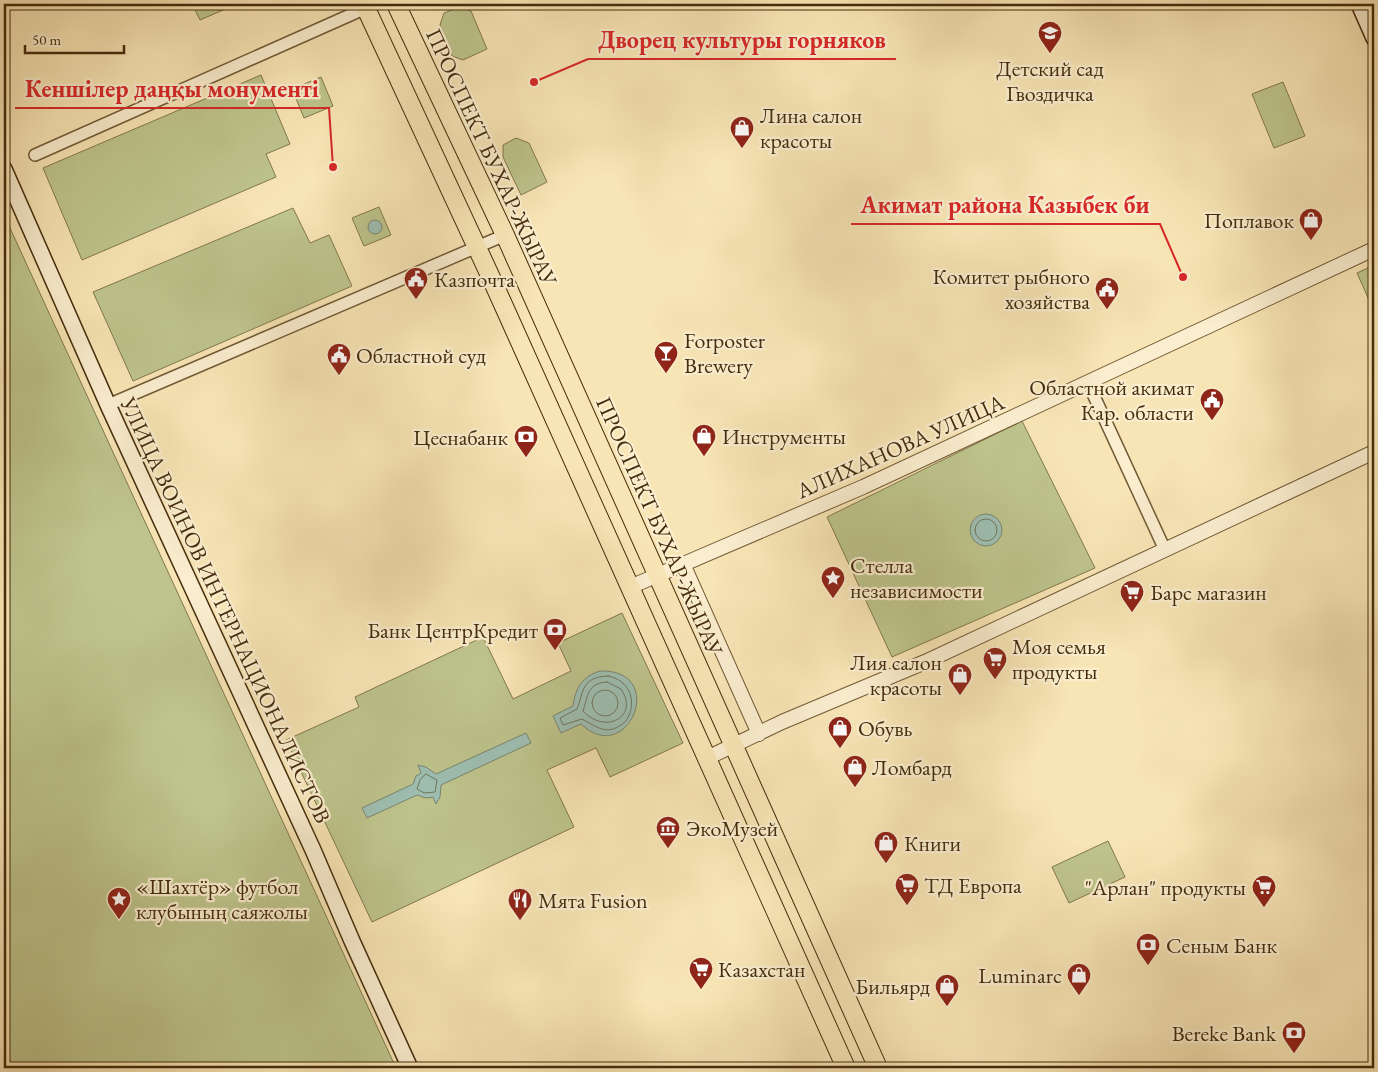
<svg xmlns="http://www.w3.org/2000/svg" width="1378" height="1072" font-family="'EB Garamond',serif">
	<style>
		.green { fill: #bec48c; stroke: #82784c }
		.water { fill: #9ebfb2; stroke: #7a8470 }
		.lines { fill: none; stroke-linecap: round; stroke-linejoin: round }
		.shore { stroke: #72765f; stroke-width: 1 }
		.minor-casing { stroke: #725a36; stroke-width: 14 }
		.tertiary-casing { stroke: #725a36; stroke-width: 16 }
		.secondary-casing { stroke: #452c0c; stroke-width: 18 }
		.primary-casing { stroke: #452c0c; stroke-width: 20 }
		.minor { stroke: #faeecf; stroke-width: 11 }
		.tertiary { stroke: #faeecf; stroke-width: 14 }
		.secondary { stroke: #faeecf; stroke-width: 15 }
		.primary { stroke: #f8e5b5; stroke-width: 18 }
		.labels { text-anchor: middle; stroke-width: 4.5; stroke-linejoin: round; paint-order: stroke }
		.poi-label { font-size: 22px; fill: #452c0c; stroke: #faeecf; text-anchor: start }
		.street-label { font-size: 22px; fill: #452c0c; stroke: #faeecf }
		.leader { fill: none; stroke: #d62828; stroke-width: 2 }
		.callout-dot { fill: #d62828; stroke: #faeecf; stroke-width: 2 }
		.callout-label { font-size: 24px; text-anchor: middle; font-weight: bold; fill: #d62828; stroke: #faeecf; stroke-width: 4.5; stroke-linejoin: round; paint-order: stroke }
	</style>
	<rect width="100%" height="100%" fill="#f8e5b5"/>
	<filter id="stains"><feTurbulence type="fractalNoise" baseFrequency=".004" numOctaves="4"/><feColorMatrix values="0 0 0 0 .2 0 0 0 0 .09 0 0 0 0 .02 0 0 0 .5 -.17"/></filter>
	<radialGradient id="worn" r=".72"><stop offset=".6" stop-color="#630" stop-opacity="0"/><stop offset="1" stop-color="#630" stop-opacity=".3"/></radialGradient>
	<path class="green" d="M 192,4 L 237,4 L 200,20 Z
		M 460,7 L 471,11 L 487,49 L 463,60 L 452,56 L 440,25 L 444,13 Z
		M 261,75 L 290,144 L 266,154 L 276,177 L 82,260 L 43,168 Z
		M 321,77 L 333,106 L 304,118 L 292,89 Z
		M 1283,82 L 1305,136 L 1274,148 L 1252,94 Z
		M 516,138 L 529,143 L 547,182 L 521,195 L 503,157 L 503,145 Z
		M 379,207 L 391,235 L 364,246 L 352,218 Z
		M 293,208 L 310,243 L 329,235 L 352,286 L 133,381 L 93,292 Z
		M 4,215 L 396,1068 L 4,1068 Z
		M 1374,265 L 1374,311 L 1357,273 Z
		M 1022,421 L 1095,568 L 892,657 L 827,517 Z
		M 622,613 L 683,743 L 610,777 L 596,748 L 547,770 L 574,827 L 372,922 L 286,740 L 359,707 L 355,697 L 483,637 L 513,699 L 571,671 L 558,643 Z
		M 1108,841 L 1125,877 L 1069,903 L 1052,867 Z"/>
	<path class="water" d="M368 227a7 7 0 1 1 14 0a7 7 0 1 1-14 0Z
		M970 530a16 16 0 1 1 32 0a16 16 0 1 1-32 0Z
		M 600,671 C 669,669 628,769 581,724 L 561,733 L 553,716 L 573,706 C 575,688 583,676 600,671 Z
		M 526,733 L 531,743 L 441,785 L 440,797 L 436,804 L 433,797 L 426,798 L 417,795 L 367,818 L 362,808 L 413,784 L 416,776 L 421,773 L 418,765 L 426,767 L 436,774 Z"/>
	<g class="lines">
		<path class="shore" d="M975 530a11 11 0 1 1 22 0a11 11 0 1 1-22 0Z
			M 608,676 C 630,680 638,702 626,721 C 608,737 599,728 582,719 L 563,725 L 560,718 L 577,709 C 584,690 582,677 608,676 Z
			M 607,682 L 621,689 C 640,717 605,735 583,711 C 588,696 587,683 607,682 Z
			M592 703a13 13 0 1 1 26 0a13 13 0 1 1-26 0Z
			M 426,774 L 437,780 L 435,792 L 424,793 L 417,789 L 420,780 Z"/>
		<defs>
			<path id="minor" d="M 35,155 L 366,8
				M 1088,383 L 1165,550
				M 108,405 L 505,235"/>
			<path id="tertiary" d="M 683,564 L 759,734
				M 630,587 L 863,487 L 1374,249
				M 707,758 L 782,722 L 925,662 L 1374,452"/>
			<path id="secondary" d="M 1359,4 L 1374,38
				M 4,169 L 108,405 L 313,850 L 352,941 L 410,1068"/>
			<path id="primary" d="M 364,4 L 493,282 L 846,1068
				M 396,4 L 505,235 L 878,1068"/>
		</defs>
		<use href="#minor" class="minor-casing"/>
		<use href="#tertiary" class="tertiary-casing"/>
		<use href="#secondary" class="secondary-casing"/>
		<use href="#primary" class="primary-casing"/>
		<use href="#minor" class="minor"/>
		<use href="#tertiary" class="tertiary"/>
		<use href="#secondary" class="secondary"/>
		<use href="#primary" class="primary"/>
	</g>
	<defs>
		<symbol id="school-pin" viewBox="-11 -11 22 30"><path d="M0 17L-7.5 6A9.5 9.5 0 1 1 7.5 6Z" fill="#8f2418" stroke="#faeecf"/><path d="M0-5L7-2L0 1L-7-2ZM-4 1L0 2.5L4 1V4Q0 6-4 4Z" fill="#fff"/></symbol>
		<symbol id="shop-pin" viewBox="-11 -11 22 30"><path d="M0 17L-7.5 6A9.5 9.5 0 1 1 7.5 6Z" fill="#8f2418" stroke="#faeecf"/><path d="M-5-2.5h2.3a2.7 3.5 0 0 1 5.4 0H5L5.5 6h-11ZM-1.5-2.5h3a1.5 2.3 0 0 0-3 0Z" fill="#fff"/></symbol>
		<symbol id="civic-pin" viewBox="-11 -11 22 30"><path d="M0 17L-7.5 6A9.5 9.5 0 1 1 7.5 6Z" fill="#8f2418" stroke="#faeecf"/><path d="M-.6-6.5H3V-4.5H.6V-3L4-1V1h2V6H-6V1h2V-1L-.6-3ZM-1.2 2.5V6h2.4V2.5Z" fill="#fff"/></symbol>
		<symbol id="bar-pin" viewBox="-11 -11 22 30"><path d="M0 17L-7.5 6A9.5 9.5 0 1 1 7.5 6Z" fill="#8f2418" stroke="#faeecf"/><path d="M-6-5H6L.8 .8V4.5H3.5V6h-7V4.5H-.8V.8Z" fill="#fff"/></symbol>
		<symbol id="bank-pin" viewBox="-11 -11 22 30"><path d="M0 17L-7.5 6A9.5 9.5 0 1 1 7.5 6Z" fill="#8f2418" stroke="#faeecf"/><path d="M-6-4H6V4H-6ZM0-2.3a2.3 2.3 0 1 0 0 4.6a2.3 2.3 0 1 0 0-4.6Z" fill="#fff"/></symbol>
		<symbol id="sight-pin" viewBox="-11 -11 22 30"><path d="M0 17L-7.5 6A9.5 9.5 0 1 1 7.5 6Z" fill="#8f2418" stroke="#faeecf"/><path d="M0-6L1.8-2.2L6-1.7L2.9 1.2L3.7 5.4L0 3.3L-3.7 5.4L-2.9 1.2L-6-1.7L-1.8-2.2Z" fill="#fff"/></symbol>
		<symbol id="supermarket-pin" viewBox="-11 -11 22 30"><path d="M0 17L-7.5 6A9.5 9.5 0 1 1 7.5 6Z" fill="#8f2418" stroke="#faeecf"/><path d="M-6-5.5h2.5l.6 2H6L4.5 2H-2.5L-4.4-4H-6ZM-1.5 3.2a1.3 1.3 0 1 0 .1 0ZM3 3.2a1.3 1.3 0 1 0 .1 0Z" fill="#fff"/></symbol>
		<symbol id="museum-pin" viewBox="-11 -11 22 30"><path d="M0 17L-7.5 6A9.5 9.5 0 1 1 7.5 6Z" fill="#8f2418" stroke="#faeecf"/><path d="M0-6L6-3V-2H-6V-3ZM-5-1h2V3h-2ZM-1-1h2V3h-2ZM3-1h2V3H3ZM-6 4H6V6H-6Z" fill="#fff"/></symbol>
		<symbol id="restaurant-pin" viewBox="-11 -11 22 30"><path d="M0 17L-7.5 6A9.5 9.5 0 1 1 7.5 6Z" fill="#8f2418" stroke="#faeecf"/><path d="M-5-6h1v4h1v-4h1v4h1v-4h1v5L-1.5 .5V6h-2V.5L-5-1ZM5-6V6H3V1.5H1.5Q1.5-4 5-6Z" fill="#fff"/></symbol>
	</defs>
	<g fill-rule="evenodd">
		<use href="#school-pin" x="1036" y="19" width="28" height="38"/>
		<use href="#shop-pin" x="728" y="114" width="28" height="38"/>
		<use href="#shop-pin" x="1297" y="206" width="28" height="38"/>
		<use href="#civic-pin" x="402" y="265" width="28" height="38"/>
		<use href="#civic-pin" x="1093" y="275" width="28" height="38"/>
		<use href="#bar-pin" x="652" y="339" width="28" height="38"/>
		<use href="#civic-pin" x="325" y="341" width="28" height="38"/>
		<use href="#civic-pin" x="1198" y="386" width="28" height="38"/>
		<use href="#shop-pin" x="690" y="422" width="28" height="38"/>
		<use href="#bank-pin" x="512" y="423" width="28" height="38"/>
		<use href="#sight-pin" x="819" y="564" width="28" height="38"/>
		<use href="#supermarket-pin" x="1118" y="578" width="28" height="38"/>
		<use href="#bank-pin" x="541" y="616" width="28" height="38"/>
		<use href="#supermarket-pin" x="981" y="645" width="28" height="38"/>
		<use href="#shop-pin" x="946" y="661" width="28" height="38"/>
		<use href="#shop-pin" x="826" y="714" width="28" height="38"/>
		<use href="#shop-pin" x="841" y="753" width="28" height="38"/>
		<use href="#museum-pin" x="654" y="814" width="28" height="38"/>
		<use href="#shop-pin" x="872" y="829" width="28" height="38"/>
		<use href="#supermarket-pin" x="893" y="871" width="28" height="38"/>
		<use href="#supermarket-pin" x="1250" y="873" width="28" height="38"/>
		<use href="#sight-pin" x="105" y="885" width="28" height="38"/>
		<use href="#restaurant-pin" x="506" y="886" width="28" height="38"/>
		<use href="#bank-pin" x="1134" y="931" width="28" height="38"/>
		<use href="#supermarket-pin" x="687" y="955" width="28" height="38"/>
		<use href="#shop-pin" x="1065" y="961" width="28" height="38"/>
		<use href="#shop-pin" x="933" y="972" width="28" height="38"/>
		<use href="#bank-pin" x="1280" y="1019" width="28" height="38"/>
	</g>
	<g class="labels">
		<g class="poi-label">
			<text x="1050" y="76" text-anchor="middle">Детский сад<tspan x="1050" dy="25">Гвоздичка</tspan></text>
			<text x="760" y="123">Лина салон<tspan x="760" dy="25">красоты</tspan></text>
			<text x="1294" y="228" text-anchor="end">Поплавок</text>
			<text x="1090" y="284" text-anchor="end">Комитет рыбного<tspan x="1090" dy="25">хозяйства</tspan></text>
			<text x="434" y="287">Казпочта</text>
			<text x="684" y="348">Forposter<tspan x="684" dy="25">Brewery</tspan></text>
			<text x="356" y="363">Областной суд</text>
			<text x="1194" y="395" text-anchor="end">Областной акимат<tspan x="1194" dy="25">Кар. области</tspan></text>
			<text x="722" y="444">Инструменты</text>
			<text x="508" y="445" text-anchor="end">Цеснабанк</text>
			<text x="850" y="573">Стелла<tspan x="850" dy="25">независимости</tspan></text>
			<text x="1150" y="600">Барс магазин</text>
			<text x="538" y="638" text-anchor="end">Банк ЦентрКредит</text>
			<text x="1012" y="654">Моя семья<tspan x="1012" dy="25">продукты</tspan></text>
			<text x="942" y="670" text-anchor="end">Лия салон<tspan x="942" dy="25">красоты</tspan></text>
			<text x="858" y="736">Обувь</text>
			<text x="872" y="775">Ломбард</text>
			<text x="686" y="836">ЭкоМузей</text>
			<text x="904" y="851">Книги</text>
			<text x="924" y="893">ТД Европа</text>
			<text x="136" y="894">«Шахтёр» футбол<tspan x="136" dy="25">клубының саяжолы</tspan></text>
			<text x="1246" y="895" text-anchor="end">"Арлан" продукты</text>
			<text x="538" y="908">Мята Fusion</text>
			<text x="1166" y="953">Сеным Банк</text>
			<text x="718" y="977">Казахстан</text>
			<text x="1062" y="983" text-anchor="end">Luminarc</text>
			<text x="930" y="994" text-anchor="end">Бильярд</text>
			<text x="1276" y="1041" text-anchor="end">Bereke Bank</text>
		</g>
		<g class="street-label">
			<text transform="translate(492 157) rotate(65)" y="8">ПРОСПЕКТ БУХАР-ЖЫРАУ</text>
			<text transform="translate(900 446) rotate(-24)" y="8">АЛИХАНОВА УЛИЦА</text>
			<text transform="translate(660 526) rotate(66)" y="8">ПРОСПЕКТ БУХАР-ЖЫРАУ</text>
			<text transform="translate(226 610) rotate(65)" y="8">УЛИЦА ВОИНОВ ИНТЕРНАЦИОНАЛИСТОВ</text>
		</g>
	</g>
	<path class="leader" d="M534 82L588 59H896M333 167L329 108H15M1183 277L1160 224H851"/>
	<g class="callout-dot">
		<circle cx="534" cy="82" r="5"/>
		<circle cx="333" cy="167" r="5"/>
		<circle cx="1183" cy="277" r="5"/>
	</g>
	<g class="callout-label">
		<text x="742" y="48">Дворец культуры горняков</text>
		<text x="172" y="97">Кеншілер даңқы монументі</text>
		<text x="1005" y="213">Акимат района Казыбек би</text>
	</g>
	<rect width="1378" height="1072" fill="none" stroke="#f8e5b5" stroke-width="20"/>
	<rect x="5" y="5" width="1368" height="1062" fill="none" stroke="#452c0c" stroke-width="2.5"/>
	<rect x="10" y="10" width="1358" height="1052" fill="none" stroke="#452c0c"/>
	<path d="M25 45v8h99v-8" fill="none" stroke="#452c0c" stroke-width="2.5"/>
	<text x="32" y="45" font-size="15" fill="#452c0c" stroke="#faeecf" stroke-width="4" paint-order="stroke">50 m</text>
	<rect width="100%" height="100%" filter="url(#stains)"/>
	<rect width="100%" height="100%" fill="url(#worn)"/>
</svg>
